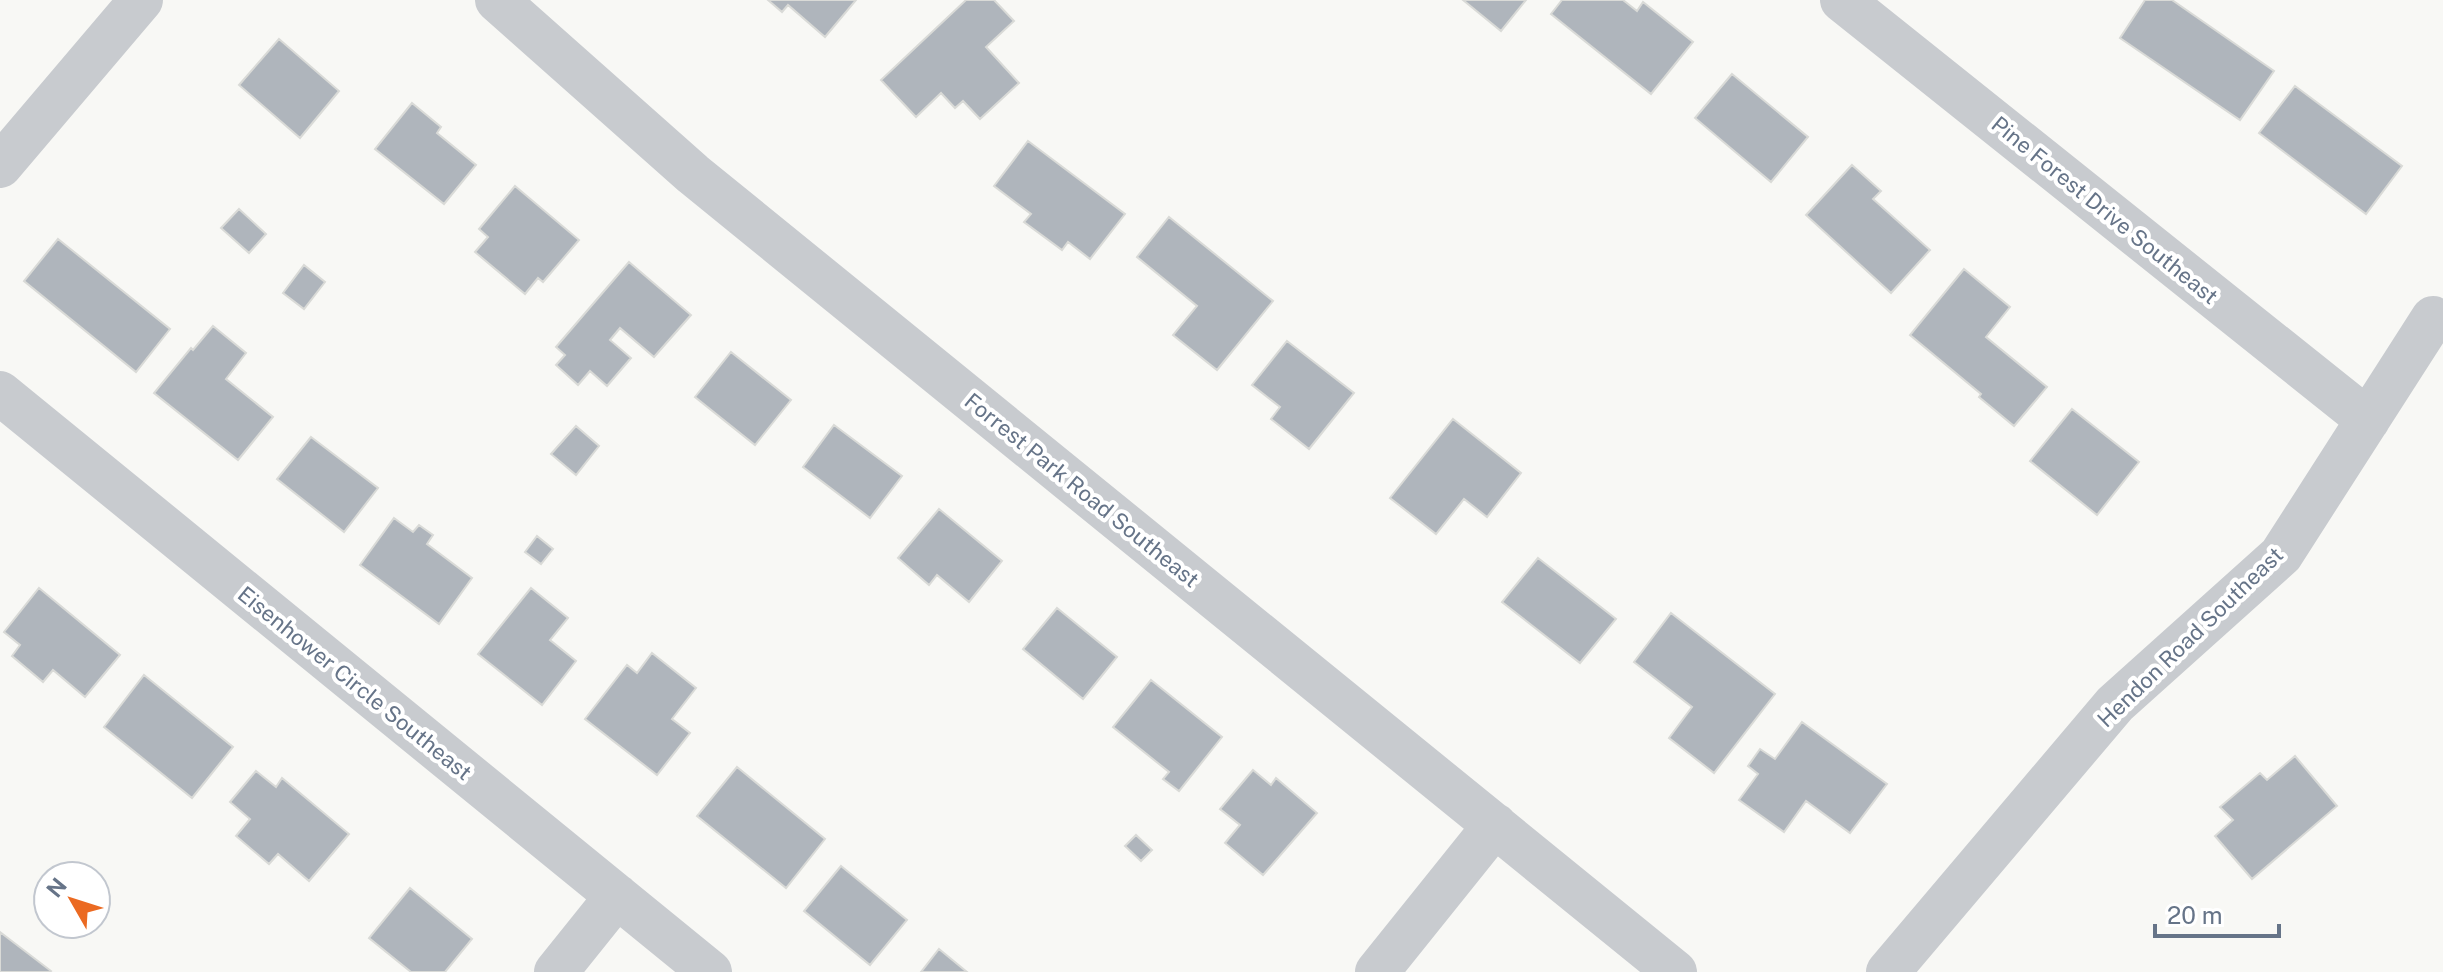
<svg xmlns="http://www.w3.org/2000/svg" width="2443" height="972" font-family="'Public Sans',sans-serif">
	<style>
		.building { fill: #afb5bc; stroke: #d9dad7; stroke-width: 2 }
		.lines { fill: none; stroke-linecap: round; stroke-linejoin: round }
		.minor { stroke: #c8cbcf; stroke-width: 44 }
		.labels { text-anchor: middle; stroke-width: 8; stroke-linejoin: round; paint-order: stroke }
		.street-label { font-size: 22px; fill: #667488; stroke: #fff }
	</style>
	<rect width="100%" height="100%" fill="#f8f8f5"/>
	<path class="building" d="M 768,0 L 856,0 L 825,37 L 788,5 L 782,12 Z
		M 966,0 L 994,0 L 1014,21 L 986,47 L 1019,83 L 980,119 L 963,101 L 955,108 L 941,93 L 916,117 L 881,80 Z
		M 1463,0 L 1526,0 L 1501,31 Z
		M 1562,0 L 1623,0 L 1637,11 L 1643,2 L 1693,42 L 1651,94 L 1551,14 Z
		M 2145,0 L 2172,0 L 2274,71 L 2240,120 L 2120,38 Z
		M 279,39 L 339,91 L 300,138 L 239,85 Z
		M 1732,74 L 1808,137 L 1771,182 L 1695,118 Z
		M 2295,86 L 2402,166 L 2366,214 L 2259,133 Z
		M 412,103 L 441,127 L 437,133 L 476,165 L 444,204 L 375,149 Z
		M 1028,141 L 1125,214 L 1090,259 L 1068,242 L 1062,250 L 1024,222 L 1031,214 L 994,186 Z
		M 1852,165 L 1881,191 L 1873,199 L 1930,250 L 1891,293 L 1806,215 Z
		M 515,186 L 579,240 L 543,282 L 538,278 L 525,294 L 475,252 L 488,237 L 479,229 Z
		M 239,209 L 266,234 L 249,253 L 221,228 Z
		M 1169,217 L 1273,301 L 1217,370 L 1173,335 L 1197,306 L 1137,257 Z
		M 58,239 L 170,329 L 136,372 L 24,281 Z
		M 629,262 L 691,315 L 654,357 L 620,328 L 610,340 L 631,358 L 607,386 L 590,371 L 578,385 L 556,365 L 565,355 L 556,347 Z
		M 304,265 L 325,282 L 304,309 L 283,293 Z
		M 1964,269 L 2010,307 L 1986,337 L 2047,387 L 2014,426 L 1979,397 L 1981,394 L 1910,335 Z
		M 213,326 L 246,353 L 226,379 L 273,417 L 238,460 L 154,393 L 191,348 L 193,350 Z
		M 1287,341 L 1354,393 L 1309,449 L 1271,419 L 1280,407 L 1252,385 Z
		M 731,352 L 791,400 L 755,445 L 695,397 Z
		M 2072,409 L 2139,462 L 2097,515 L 2030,461 Z
		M 1453,419 L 1521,473 L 1487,517 L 1464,499 L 1436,534 L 1390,498 Z
		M 834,425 L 902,476 L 870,518 L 803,467 Z
		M 576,426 L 599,446 L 576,475 L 551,454 Z
		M 311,437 L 378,488 L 344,532 L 277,479 Z
		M 939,509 L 1002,561 L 969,602 L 937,575 L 929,585 L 898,558 Z
		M 394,518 L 413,532 L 419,525 L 433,535 L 427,544 L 472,578 L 439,624 L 360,565 Z
		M 537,536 L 553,549 L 541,564 L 525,552 Z
		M 1538,558 L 1616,619 L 1580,663 L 1502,602 Z
		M 39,588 L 120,655 L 85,697 L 53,670 L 43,682 L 12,656 L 20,645 L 4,632 Z
		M 531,588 L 568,618 L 550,640 L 576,661 L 542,705 L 478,654 Z
		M 1057,608 L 1117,657 L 1083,699 L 1023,649 Z
		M 1671,613 L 1775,694 L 1714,773 L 1669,738 L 1692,707 L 1634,662 Z
		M 652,653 L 696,688 L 672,719 L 690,733 L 657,775 L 585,719 L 627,665 L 637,673 Z
		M 144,675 L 233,747 L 192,798 L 104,727 Z
		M 1151,680 L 1222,737 L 1179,791 L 1163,779 L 1169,772 L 1113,727 Z
		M 1802,722 L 1887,784 L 1850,833 L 1806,801 L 1784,832 L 1739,800 L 1758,774 L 1748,766 L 1760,749 L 1775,759 Z
		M 2295,756 L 2337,806 L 2252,879 L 2215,836 L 2233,820 L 2220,807 L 2260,773 L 2267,780 Z
		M 737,767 L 825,839 L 786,888 L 697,816 Z
		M 1253,770 L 1271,785 L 1276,778 L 1317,813 L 1263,875 L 1225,843 L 1240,825 L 1220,809 Z
		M 256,771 L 276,787 L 282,778 L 349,834 L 309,881 L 278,854 L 269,864 L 236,836 L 250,819 L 230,802 Z
		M 1136,835 L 1152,850 L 1141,861 L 1125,846 Z
		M 841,866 L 907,920 L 870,965 L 804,911 Z
		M 410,888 L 472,939 L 445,972 L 411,972 L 369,938 Z
		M 0,932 L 51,971 L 50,972 L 0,972 Z
		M 939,949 L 967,972 L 921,972 Z"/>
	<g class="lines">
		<path class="minor" d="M 497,0 L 693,174 L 1675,972
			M 1842,0 L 2368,420
			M 0,166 L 141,0
			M 0,393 L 710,972
			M 556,972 L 617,896
			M 1377,972 L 1495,825
			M 1888,972 L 2115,704 L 2281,555 L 2433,318"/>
	</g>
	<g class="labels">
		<g class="street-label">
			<text transform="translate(2105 210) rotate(39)" y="8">Pine Forest Drive Southeast</text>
			<text transform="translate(1082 490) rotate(39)" y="8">Forrest Park Road Southeast</text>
			<text transform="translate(2190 637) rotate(-44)" y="8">Hendon Road Southeast</text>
			<text transform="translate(355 683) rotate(39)" y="8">Eisenhower Circle Southeast</text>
		</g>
	</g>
	<g transform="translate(72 900) rotate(309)"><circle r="38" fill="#ffffff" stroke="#c2c7cf" stroke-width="2"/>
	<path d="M0-6L14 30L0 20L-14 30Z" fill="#eb6a22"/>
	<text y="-12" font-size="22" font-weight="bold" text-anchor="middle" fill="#667488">N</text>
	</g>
	<path d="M2155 924v12h124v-12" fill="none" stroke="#667488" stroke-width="4"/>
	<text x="2167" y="924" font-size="24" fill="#667488" stroke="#ffffff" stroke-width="6" paint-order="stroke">20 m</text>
</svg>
